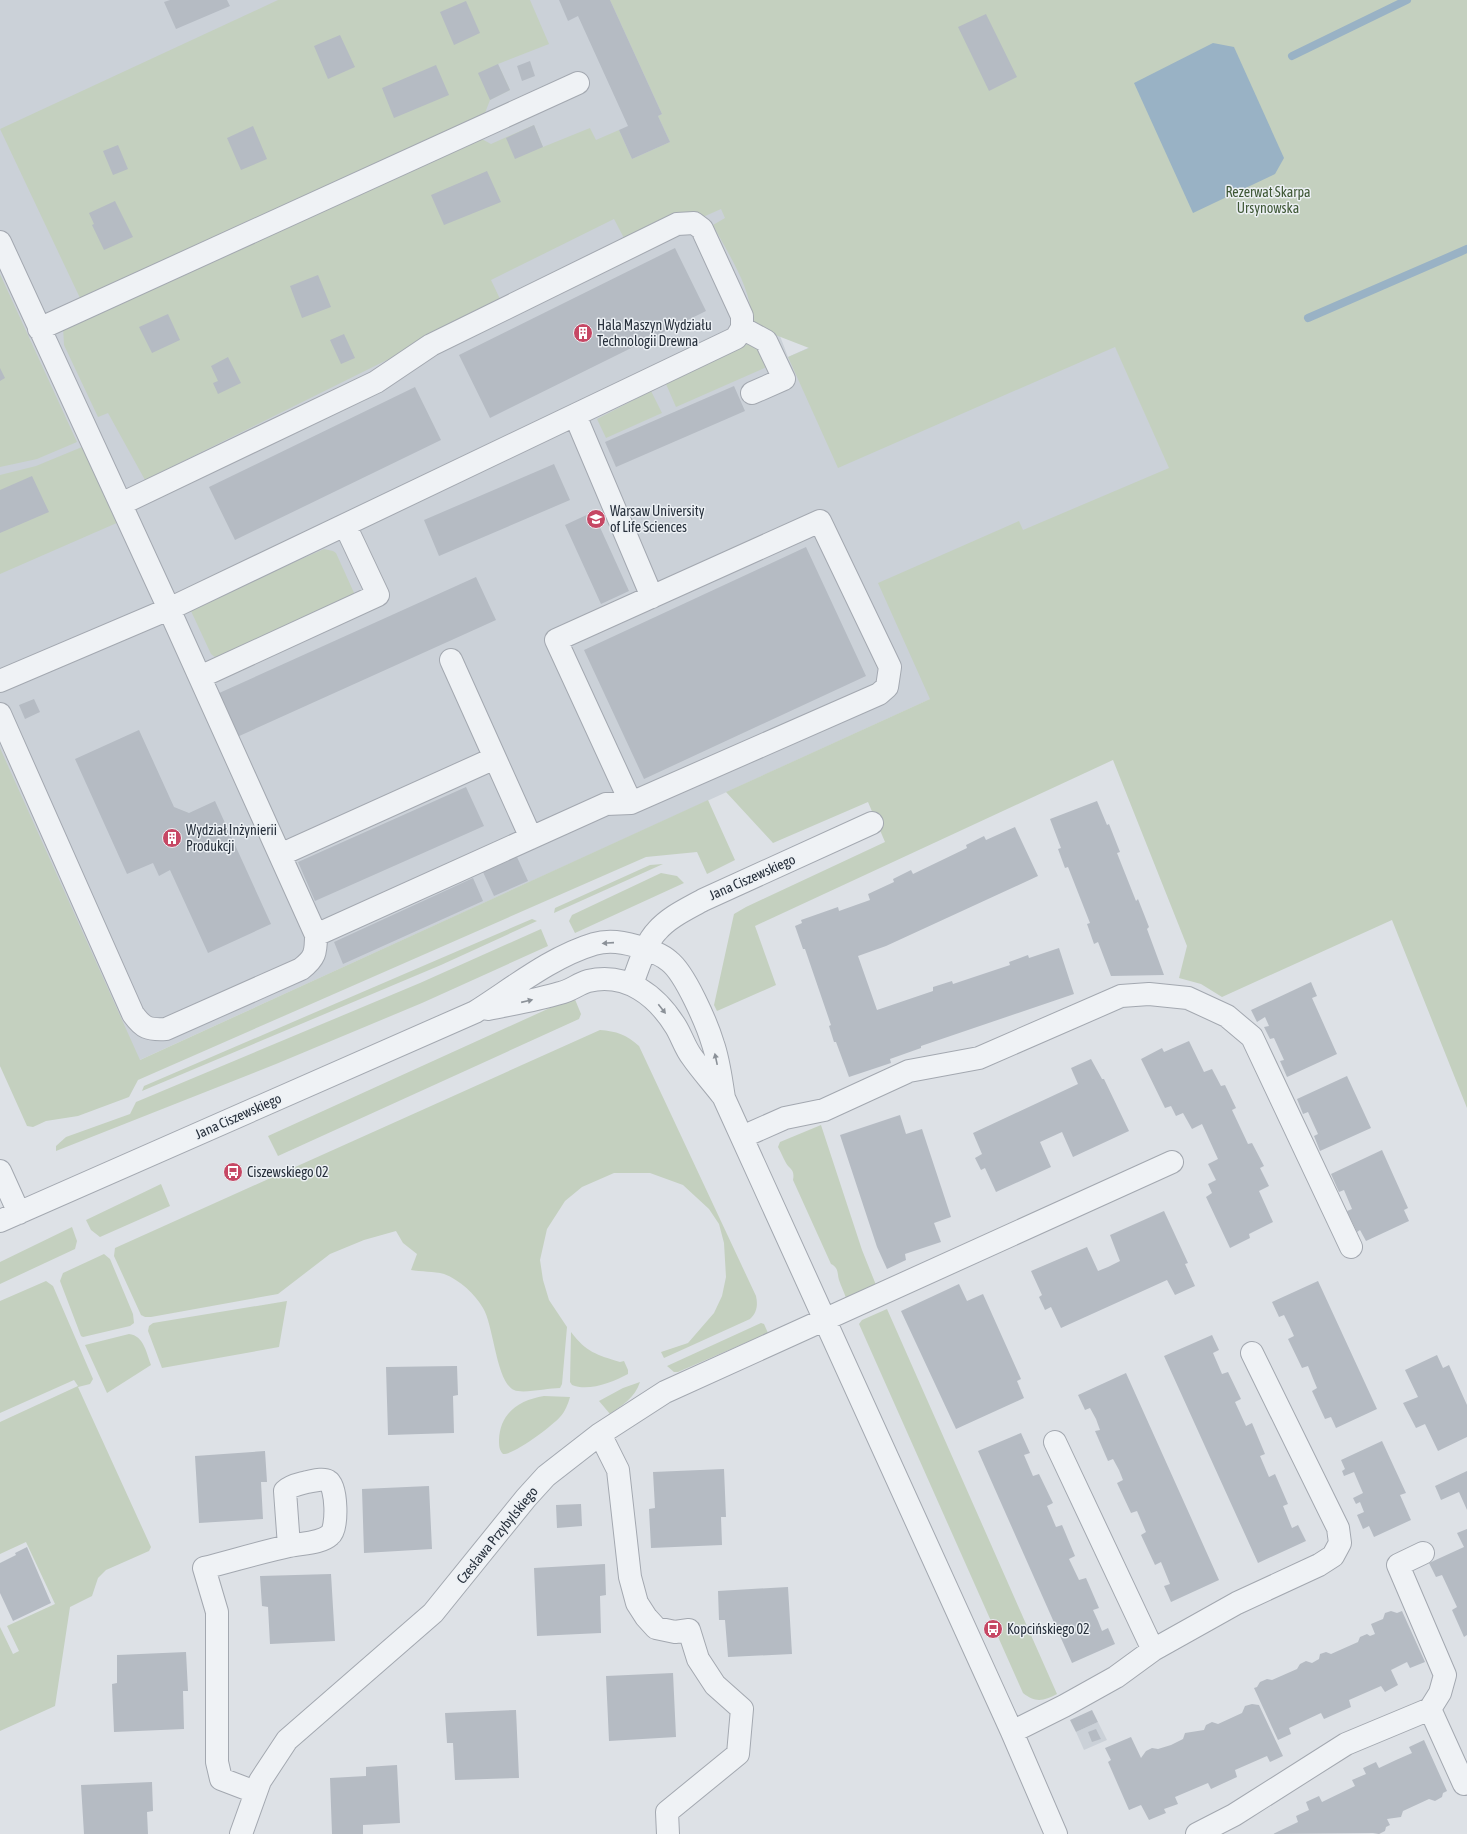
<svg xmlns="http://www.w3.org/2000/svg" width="1467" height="1834" font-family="'Asap Condensed',sans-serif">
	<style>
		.built { fill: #cbd1d8 }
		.green { fill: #c4d0bf }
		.water { fill: #99b2c5 }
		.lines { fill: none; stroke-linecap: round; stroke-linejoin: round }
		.stream { stroke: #99b2c5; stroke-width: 8 }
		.building { fill: #b5bbc3 }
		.minor-casing { stroke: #a3a8b0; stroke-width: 24 }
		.minor { stroke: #eff2f5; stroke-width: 22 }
		.oneway { fill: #8b9198 }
		.labels { text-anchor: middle; stroke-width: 3; stroke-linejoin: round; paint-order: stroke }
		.park-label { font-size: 14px; fill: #3e5735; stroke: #ecf0f4 }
		.poi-label { font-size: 14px; fill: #27303c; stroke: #ecf0f4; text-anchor: start }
		.street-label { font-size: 14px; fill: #27303c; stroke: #ecf0f4 }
	</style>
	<rect width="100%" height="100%" fill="#dde1e6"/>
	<path class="built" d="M 0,0 L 915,0 L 778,322 L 780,336 L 788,357 L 1064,232 L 1215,569 L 50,1101 L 0,1066 Z
		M 1098,1722 L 1107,1740 L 1084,1750 L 1076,1732 Z"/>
	<path class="green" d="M 278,0 L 530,0 L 549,44 L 498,64 L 510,90 L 490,100 L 485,113 L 80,298 L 0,129 Z
		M 610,0 L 1467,0 L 1467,1108 L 1392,920 L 1222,997 L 1201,984 L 1179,978 L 1187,946 L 1113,760 L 755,926 L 776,985 L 717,1011 L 714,1005 L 734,914 L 746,907 L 885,842 L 868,802 L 773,843 L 726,792 L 930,699 L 878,583 L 1019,521 L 1023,530 L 1169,468 L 1115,347 L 838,468 L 788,357 L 809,348 L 752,326 C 753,289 729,256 713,225 L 725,218 L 721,209 L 703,217 L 681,215 L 661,219 L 625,240 L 614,219 L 491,280 L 501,301 L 425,337 L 395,356 L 145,480 L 108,413 L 98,417 L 64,345 L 63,327 L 476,136 L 491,144 L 534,125 L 543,147 L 590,128 L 596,140 L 619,130 L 632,159 L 670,142 L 658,116 L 662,114 Z
		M 0,274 L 77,442 L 37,459 L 0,467 Z
		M 758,339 L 769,366 L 676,407 L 666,384 Z
		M 651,391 L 662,413 L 606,438 L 597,419 Z
		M 82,447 L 119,522 L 0,574 L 0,475 L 36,466 Z
		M 324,549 L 333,551 L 336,553 L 355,595 L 216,658 L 211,654 L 191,611 L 192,607 Z
		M 0,748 L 140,1060 L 708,800 L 735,860 L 707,874 L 697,852 L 646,857 L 138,1080 L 129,1097 L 78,1116 L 46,1121 L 33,1127 L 27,1126 L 0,1066 Z
		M 663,864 L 554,913 L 555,908 L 650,865 Z
		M 661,873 L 677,876 L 684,883 L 575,933 L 569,921 L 572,915 Z
		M 532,919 L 537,921 L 441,965 L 142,1091 L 144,1086 Z
		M 541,929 L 548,946 L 422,1003 L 276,1064 L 56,1151 L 56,1146 L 66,1137 L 130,1114 L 136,1102 L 420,983 Z
		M 574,997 L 581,1014 L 579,1019 L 278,1156 L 268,1136 Z
		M 600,1030 C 616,1031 627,1035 639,1046 L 756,1296 C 758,1305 757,1313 750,1319 L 664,1358 L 661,1352 L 688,1343 L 714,1313 L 722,1296 L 726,1277 L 724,1243 L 719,1224 L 709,1209 L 683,1185 L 650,1173 L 614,1173 L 582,1187 L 565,1201 L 547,1229 L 540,1260 L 543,1280 L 549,1300 L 567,1327 L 562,1384 L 560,1388 C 548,1388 523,1394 514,1390 C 496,1382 494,1326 483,1308 C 475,1294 460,1280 444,1274 C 434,1271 421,1272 411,1270 L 417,1254 L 403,1243 L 396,1231 L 364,1240 L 330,1254 L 278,1294 L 151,1317 L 145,1317 L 141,1315 L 114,1256 L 115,1248 Z
		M 821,1125 L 862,1250 L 876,1285 L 846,1298 C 844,1292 841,1286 839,1280 C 837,1273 839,1268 831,1264 L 793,1180 C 795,1169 790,1170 786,1163 C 783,1158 781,1152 778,1147 L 780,1142 Z
		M 161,1184 L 170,1206 L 100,1237 L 91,1230 L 86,1220 Z
		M 72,1227 L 77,1241 L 75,1249 L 0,1284 L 0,1262 Z
		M 104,1254 L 110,1259 L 133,1314 L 134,1323 L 130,1326 L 83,1337 L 81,1336 L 60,1281 L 63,1273 Z
		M 46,1281 L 53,1286 L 93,1379 L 90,1384 L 78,1387 L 151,1547 L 149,1551 L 106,1570 L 98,1578 L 92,1596 L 70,1607 L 55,1706 L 0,1731 L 0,1627 L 13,1654 L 19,1651 L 7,1626 L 55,1604 L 26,1542 L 0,1554 L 0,1422 L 78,1386 L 74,1380 L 0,1413 L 0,1301 Z
		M 287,1301 L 279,1347 L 162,1368 L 148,1331 L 149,1326 L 153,1323 Z
		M 887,1309 L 1057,1694 C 1044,1701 1035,1703 1023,1693 L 859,1324 L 862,1320 Z
		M 761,1323 L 764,1324 L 768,1333 L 678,1372 L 674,1372 L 667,1366 Z
		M 571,1332 C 586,1352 597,1355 620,1362 L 624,1361 L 628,1370 L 628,1374 C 613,1382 588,1392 572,1385 L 570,1382 Z
		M 129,1334 C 144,1336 146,1352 151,1365 L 107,1393 L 85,1345 Z
		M 640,1382 C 635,1398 622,1405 610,1414 L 599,1401 L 623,1388 Z
		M 544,1396 L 570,1397 C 568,1404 565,1412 560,1417 C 552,1426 514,1455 503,1454 C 499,1450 499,1445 499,1440 C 500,1412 520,1400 544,1396 Z"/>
	<path class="water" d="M 1213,43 L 1234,47 L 1284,158 L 1275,174 L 1193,213 L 1134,83 Z"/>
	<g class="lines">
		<path class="stream" d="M 1292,56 L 1407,0
			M 1308,318 L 1467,249"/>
	</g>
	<path class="building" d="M 170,0 L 227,0 L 230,6 L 176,29 L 164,2 Z
		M 559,0 L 610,0 L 662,114 L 658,116 L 670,142 L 632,159 L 619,130 L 628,126 L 578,16 L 568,21 Z
		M 466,1 L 480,33 L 454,45 L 440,12 Z
		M 986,14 L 1017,77 L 989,91 L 958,27 Z
		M 340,35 L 355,67 L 328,79 L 314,46 Z
		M 530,61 L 535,76 L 522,81 L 517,66 Z
		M 498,64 L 510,90 L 490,100 L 478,73 Z
		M 436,65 L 449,95 L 394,118 L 382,88 Z
		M 534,125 L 543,147 L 515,159 L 506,138 Z
		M 253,126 L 267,159 L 241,170 L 227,138 Z
		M 118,145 L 128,169 L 113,175 L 103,151 Z
		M 487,171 L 501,202 L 444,225 L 431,195 Z
		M 115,201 L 133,237 L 104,250 L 92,225 L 94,224 L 89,213 Z
		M 675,248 L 706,311 L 490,418 L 459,355 Z
		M 318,275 L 331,307 L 302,318 L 290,286 Z
		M 168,314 L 180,340 L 152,353 L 139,327 Z
		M 344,334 L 355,358 L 341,364 L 330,340 Z
		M 228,357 L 241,383 L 218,394 L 213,383 L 218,381 L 211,366 Z
		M 0,368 L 5,378 L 0,381 Z
		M 734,386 L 745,411 L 616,467 L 605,442 Z
		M 415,387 L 441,440 L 235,540 L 209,487 Z
		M 554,464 L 570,500 L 439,556 L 424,520 Z
		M 32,476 L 49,512 L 0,533 L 0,490 Z
		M 593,512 L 629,591 L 601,604 L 565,525 Z
		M 806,547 L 866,676 L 644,779 L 584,650 Z
		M 476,577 L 496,620 L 237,737 L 217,694 Z
		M 34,699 L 40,712 L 25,719 L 19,705 Z
		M 139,730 L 174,807 L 189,813 L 215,801 L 271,924 L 208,953 L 170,870 L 159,876 L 153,863 L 127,874 L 75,759 Z
		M 466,787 L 484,826 L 315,901 L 298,862 Z
		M 1097,801 L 1107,825 L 1109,824 L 1120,852 L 1117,853 L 1136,901 L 1138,899 L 1149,927 L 1147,929 L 1164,975 L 1111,976 L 1098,942 L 1094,944 L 1087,924 L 1090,923 L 1068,867 L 1065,868 L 1058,849 L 1061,848 L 1050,819 Z
		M 1015,827 L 1038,876 L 886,946 L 858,956 L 877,1010 L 933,991 L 933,987 L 952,981 L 953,984 L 1010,965 L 1009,962 L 1028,955 L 1029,958 L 1059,948 L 1074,994 L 921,1046 L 921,1048 L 890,1059 L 891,1063 L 849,1077 L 836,1042 L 834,1042 L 829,1026 L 831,1025 L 805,949 L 803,949 L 795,926 L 802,923 L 801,920 L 838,907 L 839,911 L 870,900 L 868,894 L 894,882 L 893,879 L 911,870 L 913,874 L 967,848 L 966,845 L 984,836 L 986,840 Z
		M 517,857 L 528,881 L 494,896 L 483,872 Z
		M 473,878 L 483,901 L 343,964 L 334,942 Z
		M 1311,982 L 1317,996 L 1312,998 L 1337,1054 L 1287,1077 L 1280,1061 L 1284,1060 L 1274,1038 L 1270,1039 L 1264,1027 L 1269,1026 L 1265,1017 L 1257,1022 L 1251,1010 Z
		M 1189,1041 L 1204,1072 L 1212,1069 L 1221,1086 L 1225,1085 L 1236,1108 L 1232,1110 L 1248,1144 L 1252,1143 L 1264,1166 L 1260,1168 L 1269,1186 L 1259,1191 L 1273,1222 L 1249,1234 L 1250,1238 L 1230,1248 L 1206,1197 L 1212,1193 L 1208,1184 L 1216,1180 L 1208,1164 L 1218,1159 L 1202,1124 L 1192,1129 L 1183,1113 L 1176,1116 L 1171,1106 L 1165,1108 L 1141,1059 L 1162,1048 L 1164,1052 Z
		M 1091,1059 L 1102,1079 L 1104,1079 L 1129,1131 L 1073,1157 L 1062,1132 L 1040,1142 L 1051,1167 L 996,1192 L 985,1168 L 981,1170 L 975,1158 L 982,1154 L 973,1133 L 1078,1084 L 1071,1068 Z
		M 1347,1076 L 1371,1128 L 1320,1151 L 1314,1136 L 1318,1134 L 1308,1112 L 1303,1114 L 1297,1099 Z
		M 900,1115 L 906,1134 L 922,1129 L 951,1217 L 934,1223 L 941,1242 L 905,1254 L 906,1260 L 887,1269 L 877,1247 L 840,1135 Z
		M 1382,1150 L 1408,1208 L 1404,1210 L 1409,1221 L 1366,1241 L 1360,1230 L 1357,1232 L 1347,1211 L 1352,1209 L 1344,1190 L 1339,1192 L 1331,1174 Z
		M 1164,1211 L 1188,1263 L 1185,1264 L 1195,1286 L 1175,1295 L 1167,1280 L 1061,1328 L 1051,1307 L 1045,1310 L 1039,1297 L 1042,1295 L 1031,1271 L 1087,1247 L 1098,1271 L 1108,1267 L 1120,1261 L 1110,1235 Z
		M 1318,1281 L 1377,1409 L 1336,1428 L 1331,1417 L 1325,1419 L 1312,1391 L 1317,1388 L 1312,1376 L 1308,1366 L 1302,1368 L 1288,1339 L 1294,1336 L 1289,1325 L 1284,1315 L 1279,1317 L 1272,1302 Z
		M 959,1284 L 967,1301 L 983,1294 L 1021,1379 L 1017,1381 L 1024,1398 L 956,1429 L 901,1311 Z
		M 1212,1335 L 1219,1350 L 1213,1353 L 1222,1374 L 1228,1372 L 1241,1399 L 1235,1402 L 1246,1426 L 1252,1423 L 1265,1454 L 1260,1456 L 1269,1477 L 1275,1474 L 1288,1504 L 1283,1506 L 1292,1528 L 1298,1525 L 1306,1541 L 1258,1563 L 1164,1356 Z
		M 1437,1355 L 1443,1368 L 1449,1365 L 1467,1405 L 1467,1437 L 1438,1451 L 1425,1424 L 1416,1428 L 1403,1403 L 1418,1397 L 1405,1370 Z
		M 457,1366 L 458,1395 L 453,1396 L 454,1433 L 388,1435 L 386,1367 Z
		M 1126,1373 L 1219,1580 L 1171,1602 L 1164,1586 L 1170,1584 L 1161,1562 L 1155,1565 L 1141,1535 L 1146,1532 L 1137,1511 L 1131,1513 L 1117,1483 L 1123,1480 L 1119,1470 L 1113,1459 L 1108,1461 L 1095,1431 L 1100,1430 L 1096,1419 L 1090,1408 L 1085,1410 L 1078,1395 Z
		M 1021,1433 L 1030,1453 L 1024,1455 L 1033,1476 L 1039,1474 L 1053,1503 L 1047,1506 L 1056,1527 L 1062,1525 L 1075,1556 L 1069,1559 L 1079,1580 L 1086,1578 L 1099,1608 L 1093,1610 L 1098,1621 L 1102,1631 L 1108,1628 L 1115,1644 L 1072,1663 L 978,1451 Z
		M 1382,1441 L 1406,1493 L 1400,1495 L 1411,1520 L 1374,1537 L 1369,1526 L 1363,1529 L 1357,1515 L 1364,1512 L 1360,1502 L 1356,1504 L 1353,1498 L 1363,1493 L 1354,1472 L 1344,1476 L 1342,1471 L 1345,1469 L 1341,1460 Z
		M 265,1451 L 267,1482 L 261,1482 L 263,1519 L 199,1523 L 195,1456 Z
		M 724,1469 L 726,1517 L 721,1517 L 722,1545 L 651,1548 L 649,1509 L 655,1508 L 653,1472 Z
		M 1467,1471 L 1467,1510 L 1459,1492 L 1441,1500 L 1435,1486 Z
		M 429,1486 L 432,1549 L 364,1553 L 362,1489 Z
		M 581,1504 L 582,1526 L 557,1528 L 556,1505 Z
		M 1467,1529 L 1467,1635 L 1464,1637 L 1452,1610 L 1457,1607 L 1449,1590 L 1442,1575 L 1436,1577 L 1429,1563 L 1464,1547 L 1457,1533 Z
		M 27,1547 L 51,1603 L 13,1621 L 0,1593 L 0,1563 L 16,1555 L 15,1553 Z
		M 605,1564 L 606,1595 L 600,1596 L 601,1633 L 537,1636 L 534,1568 Z
		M 331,1574 L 335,1641 L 270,1644 L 268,1607 L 262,1606 L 260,1576 Z
		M 788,1587 L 792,1654 L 728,1657 L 725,1620 L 719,1620 L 718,1591 Z
		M 1391,1611 L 1397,1613 L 1402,1611 L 1425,1662 L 1410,1668 L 1407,1662 L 1391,1670 L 1398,1685 L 1385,1692 L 1381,1686 L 1349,1700 L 1351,1707 L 1324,1719 L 1321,1713 L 1289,1728 L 1291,1734 L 1278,1740 L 1254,1688 L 1257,1687 L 1260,1682 L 1267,1679 L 1272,1680 L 1297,1669 L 1300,1664 L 1306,1661 L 1312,1663 L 1319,1659 L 1320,1654 L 1326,1652 L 1331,1654 L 1358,1642 L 1360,1637 L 1367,1634 L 1370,1636 L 1375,1634 L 1371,1624 L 1383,1619 L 1385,1613 Z
		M 186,1652 L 188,1691 L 183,1691 L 184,1729 L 114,1732 L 112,1684 L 117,1683 L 117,1655 Z
		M 673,1673 L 676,1737 L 609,1741 L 606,1676 Z
		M 1252,1704 L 1259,1705 L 1283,1756 L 1270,1762 L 1267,1756 L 1235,1770 L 1237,1777 L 1211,1789 L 1208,1783 L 1175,1797 L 1178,1804 L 1164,1809 L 1166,1813 L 1149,1820 L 1141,1805 L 1129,1810 L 1108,1762 L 1111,1760 L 1105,1748 L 1131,1737 L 1141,1758 L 1146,1751 L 1152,1748 L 1158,1749 L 1171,1745 L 1183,1739 L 1185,1733 L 1204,1730 L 1206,1725 L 1212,1722 L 1218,1724 L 1242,1713 L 1245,1706 Z
		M 516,1710 L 519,1778 L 455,1780 L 453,1743 L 447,1743 L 445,1713 Z
		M 1092,1710 L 1098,1722 L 1076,1732 L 1070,1720 Z
		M 1096,1729 L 1101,1739 L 1092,1742 L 1088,1732 Z
		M 1424,1740 L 1447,1791 L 1443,1793 L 1442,1797 L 1435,1801 L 1429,1799 L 1403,1811 L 1401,1817 L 1387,1819 L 1390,1825 L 1386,1827 L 1385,1831 L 1379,1834 L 1373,1833 L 1273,1834 L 1298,1822 L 1296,1816 L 1309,1810 L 1306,1802 L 1319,1796 L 1322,1802 L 1355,1786 L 1352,1780 L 1366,1774 L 1363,1768 L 1376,1762 L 1379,1768 L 1396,1760 L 1412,1753 L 1409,1747 Z
		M 397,1765 L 400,1823 L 363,1825 L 363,1834 L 332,1834 L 330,1778 L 366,1776 L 366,1767 Z
		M 152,1782 L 153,1811 L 147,1812 L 148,1834 L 84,1834 L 81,1785 Z"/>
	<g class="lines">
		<defs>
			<path id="minor" d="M 0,242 L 169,609 L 316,935 L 606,804 L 631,803 L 879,694 L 887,687 L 890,667 L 820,521 L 556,640 L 631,803
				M 742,328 L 766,341 L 784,379 L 752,393
				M 39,329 L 578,83
				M 575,415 L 652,597
				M 451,660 L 495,758
				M 200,677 L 378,595 L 345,525
				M 0,681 L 169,609 L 736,338 L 742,328 L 742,316 L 702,229 L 694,223 L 677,224 L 431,345 L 376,382 L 121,504
				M 0,714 L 133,1014 C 143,1028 148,1030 166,1029 L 301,969 C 315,958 316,953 316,935
				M 280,855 L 495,758 L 531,838
				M 632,984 C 638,969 645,943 657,931 C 669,917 687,909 703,900 L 872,823
				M 488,1009 C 512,1004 537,1000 560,993 C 570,991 578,984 588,981 C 627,972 657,996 676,1027 C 682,1037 685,1048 692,1057 C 701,1070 712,1082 722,1095
				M 742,1137 L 785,1118 L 824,1110 L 909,1071 L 979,1058 L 1121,996 L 1149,994 L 1188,998 L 1227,1016 L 1252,1037 L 1351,1247
				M 0,1171 L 19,1213
				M 0,1221 L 475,1012 C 513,988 551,957 594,944 C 607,940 623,942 636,946 C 648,950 660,953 669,961 C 685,973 707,1024 713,1044 C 719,1061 721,1080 724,1098 L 1012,1732 L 1056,1834
				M 600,1434 L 618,1470 L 630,1577 L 637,1603 L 646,1617 L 656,1628 L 675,1632 L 689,1630 L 698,1659 L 715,1685 L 742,1709 L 738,1754 L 667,1812 L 668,1834
				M 1055,1442 L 1153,1650
				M 1430,1709 L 1464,1784
				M 1012,1732 L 1064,1706 L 1116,1677 L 1153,1650 L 1237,1603 L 1319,1565 L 1333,1556 L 1340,1543 L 1338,1528 L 1252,1353
				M 255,1792 L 221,1779 L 217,1762 L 217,1612 L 204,1568 C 232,1561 261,1552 289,1546 C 301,1543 320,1544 330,1535 C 338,1529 337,1486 328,1481 C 323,1478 313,1481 307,1482 C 300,1484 291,1485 285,1491 L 289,1546
				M 241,1834 L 260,1781 L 287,1740 L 433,1613 L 526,1498 L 546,1476 L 600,1434 L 665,1392 L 1172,1162
				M 1197,1834 L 1234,1815 L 1346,1744 L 1430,1709 L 1440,1693 L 1445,1675 L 1398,1565 L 1423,1553"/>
		</defs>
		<use href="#minor" class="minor-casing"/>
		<use href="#minor" class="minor"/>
	</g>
	<defs><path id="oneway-solid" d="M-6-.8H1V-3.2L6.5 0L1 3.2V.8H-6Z"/></defs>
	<g class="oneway">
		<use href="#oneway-solid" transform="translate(608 943) rotate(176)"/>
		<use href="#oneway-solid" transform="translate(527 1001) rotate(-13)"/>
		<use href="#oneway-solid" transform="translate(662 1009) rotate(52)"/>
		<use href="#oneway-solid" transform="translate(716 1059) rotate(-102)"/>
	</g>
	<defs>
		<symbol id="building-disc" viewBox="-11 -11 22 22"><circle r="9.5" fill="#c64764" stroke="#ecf0f4"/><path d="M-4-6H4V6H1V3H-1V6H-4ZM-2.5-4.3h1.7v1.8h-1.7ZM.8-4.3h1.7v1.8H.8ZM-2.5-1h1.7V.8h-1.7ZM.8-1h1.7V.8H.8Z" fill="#fff"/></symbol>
		<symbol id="university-disc" viewBox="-11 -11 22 22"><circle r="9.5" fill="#c64764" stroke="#ecf0f4"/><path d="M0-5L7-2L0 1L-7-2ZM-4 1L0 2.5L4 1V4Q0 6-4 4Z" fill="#fff"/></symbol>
		<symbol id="bus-disc" viewBox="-11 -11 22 22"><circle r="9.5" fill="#c64764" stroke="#ecf0f4"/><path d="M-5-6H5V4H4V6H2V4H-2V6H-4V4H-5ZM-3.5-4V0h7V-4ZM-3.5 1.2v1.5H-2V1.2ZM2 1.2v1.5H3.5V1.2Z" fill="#fff"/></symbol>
	</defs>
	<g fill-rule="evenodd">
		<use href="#building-disc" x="572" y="322" width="22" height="22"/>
		<use href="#university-disc" x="585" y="508" width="22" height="22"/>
		<use href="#building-disc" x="161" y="827" width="22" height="22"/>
		<use href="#bus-disc" x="222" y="1161" width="22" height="22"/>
		<use href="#bus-disc" x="982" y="1618" width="22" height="22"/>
	</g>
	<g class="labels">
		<g class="park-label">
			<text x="1268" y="197">Rezerwat Skarpa<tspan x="1268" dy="16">Ursynowska</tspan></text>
		</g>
		<g class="poi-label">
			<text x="597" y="330">Hala Maszyn Wydziału<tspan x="597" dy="16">Technologii Drewna</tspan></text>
			<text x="610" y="516">Warsaw University<tspan x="610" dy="16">of Life Sciences</tspan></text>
			<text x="186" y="835">Wydział Inżynierii<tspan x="186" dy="16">Produkcji</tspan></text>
			<text x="247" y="1177">Ciszewskiego 02</text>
			<text x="1007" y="1634">Kopcińskiego 02</text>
		</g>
		<g class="street-label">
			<text transform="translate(752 877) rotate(-24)" y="5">Jana Ciszewskiego</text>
			<text transform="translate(238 1116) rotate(-24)" y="5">Jana Ciszewskiego</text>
			<text transform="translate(497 1535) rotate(-51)" y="5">Czesława Przybylskiego</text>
		</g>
	</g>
</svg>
